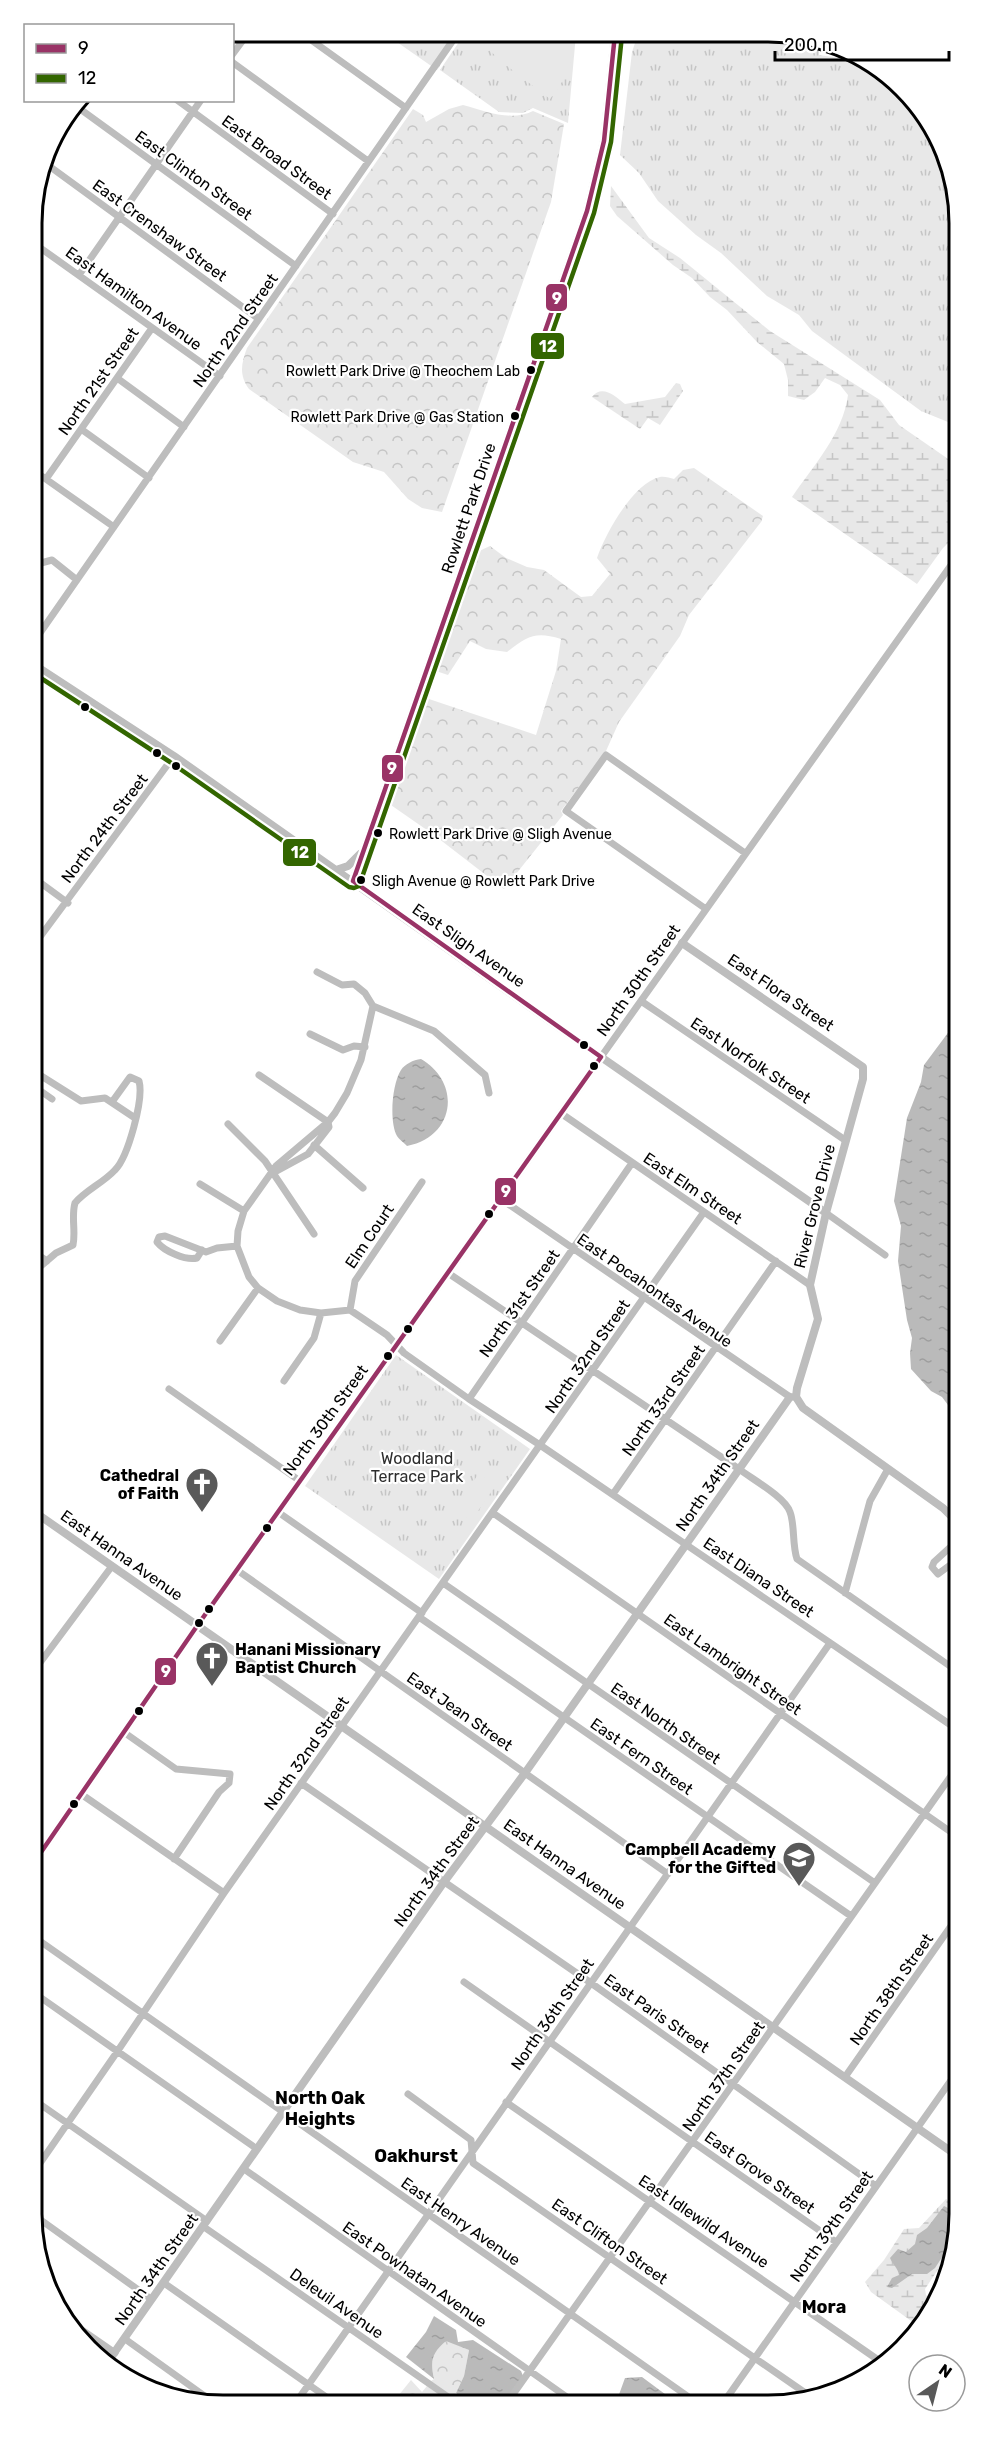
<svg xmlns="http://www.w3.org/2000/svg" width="991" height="2437" font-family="Rubik,sans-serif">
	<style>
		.grass { fill: url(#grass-tufts) }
		.forest { fill: url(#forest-crowns) }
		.wetland { fill: url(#wetland-marsh) }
		.pitch { fill: #e8e8e8 }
		.water { fill: url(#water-ripples) }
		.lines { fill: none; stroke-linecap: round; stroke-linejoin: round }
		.minor { stroke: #bdbdbd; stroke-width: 7 }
		.tertiary { stroke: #bdbdbd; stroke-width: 8 }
		.bus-1-casing { stroke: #fff; stroke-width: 9 }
		.bus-2-casing { stroke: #fff; stroke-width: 9 }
		.bus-1 { stroke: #936; stroke-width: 4.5 }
		.bus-2 { stroke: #360; stroke-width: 4.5 }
		.bus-dot { fill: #000; stroke: #fff; stroke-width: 2 }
		.labels { text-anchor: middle; stroke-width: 4.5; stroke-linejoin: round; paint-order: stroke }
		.bus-label { font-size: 14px; fill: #000; stroke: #fff; text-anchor: end }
		.street-label { font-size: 16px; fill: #000; stroke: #fff }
		.park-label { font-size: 16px; fill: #2d2d2d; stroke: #fff }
		.poi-label { font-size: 16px; font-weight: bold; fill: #000; stroke: #fff; text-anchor: end }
		.neighbourhood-label { font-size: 18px; font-weight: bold; fill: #000; stroke: #fff }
		.rim { fill: none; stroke: #000; stroke-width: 3 }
		.line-badge { stroke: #fff; stroke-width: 2 }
		.badge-label { font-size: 16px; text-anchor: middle; font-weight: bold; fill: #fff }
	</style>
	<defs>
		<pattern id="grass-tufts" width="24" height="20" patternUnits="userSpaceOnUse" patternTransform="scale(1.5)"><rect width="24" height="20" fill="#e8e8e8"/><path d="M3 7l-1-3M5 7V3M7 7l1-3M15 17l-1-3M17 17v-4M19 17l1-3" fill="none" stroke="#c5c5c5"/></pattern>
		<pattern id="forest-crowns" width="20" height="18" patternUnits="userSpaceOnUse" patternTransform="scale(1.5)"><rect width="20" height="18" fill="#e8e8e8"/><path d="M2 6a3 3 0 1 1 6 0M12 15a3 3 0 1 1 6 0" fill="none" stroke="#c5c5c5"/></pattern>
		<pattern id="wetland-marsh" width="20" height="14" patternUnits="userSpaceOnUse" patternTransform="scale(1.5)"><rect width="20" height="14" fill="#e8e8e8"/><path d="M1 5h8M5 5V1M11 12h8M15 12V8" fill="none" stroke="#c5c5c5"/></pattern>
		<pattern id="water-ripples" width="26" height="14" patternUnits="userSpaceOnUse" patternTransform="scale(1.5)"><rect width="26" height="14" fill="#bababa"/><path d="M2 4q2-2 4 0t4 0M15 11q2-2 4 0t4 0" fill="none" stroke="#9e9e9e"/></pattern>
	</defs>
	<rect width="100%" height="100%" fill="#fff"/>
	<path class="grass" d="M 384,33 L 462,33 L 437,70 Z
		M 465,33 L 576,34 L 568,123 L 533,108 L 523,113 L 499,112 L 440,70 Z
		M 638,34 L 805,35 L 819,40 L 819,55 L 868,62 L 903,87 L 953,174 L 954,427 L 948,422 L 921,411 L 812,331 L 799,315 L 767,296 L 721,253 L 696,235 L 658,201 L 639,173 L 620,155 L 632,52 Z
		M 396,1355 L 530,1449 L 439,1579 L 305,1486 Z"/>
	<path class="forest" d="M 463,105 C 485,111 511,122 533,111 L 564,124 L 551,202 L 442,512 L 422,508 L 408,499 L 384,472 L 353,462 L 249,389 C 239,375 241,364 247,348 L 413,109 L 423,115 L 426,122 L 449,109 Z
		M 694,468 L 763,516 L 761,522 L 689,615 L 680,636 L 619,722 L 606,751 L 561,811 L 563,815 L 504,889 L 434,835 L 388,803 L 426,698 L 536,735 L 556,671 L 561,639 C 535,631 528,636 507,652 L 486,649 L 470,641 L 448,675 L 436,671 L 477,552 L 490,546 L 506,558 L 527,567 L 544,570 L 581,597 L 592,596 L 610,574 L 597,558 C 605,534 634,482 660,477 C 664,476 670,478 674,479 L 683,470 Z
		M 446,2340 L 469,2350 L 464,2376 L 454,2397 L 431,2381 L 434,2379 C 430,2359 432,2353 446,2340 Z
		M 411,2380 L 422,2392 L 427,2386 L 448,2401 L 394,2401 Z"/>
	<path class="wetland" d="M 611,186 L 649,238 L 680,258 L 770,331 L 880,400 L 899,425 L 954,463 L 954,537 L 943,548 L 917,584 L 792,497 C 813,466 843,434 848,395 L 840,385 L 825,378 L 815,392 L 804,400 L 788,396 L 788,380 L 784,364 L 757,342 L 727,310 L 710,297 L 692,278 L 673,265 L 617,216 L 610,206 Z
		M 676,383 L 680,384 L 683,391 L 660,425 L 648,418 L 640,429 L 592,397 C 602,384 615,396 625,404 L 665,397 Z
		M 946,2199 L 959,2206 L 959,2226 L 955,2244 L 925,2289 L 926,2295 L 935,2305 L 921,2328 L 871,2292 L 865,2282 L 884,2260 L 904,2229 L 919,2228 Z"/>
	<path class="pitch" d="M 486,33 L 574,34 C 576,60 566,79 550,99 L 502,62 L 484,45 Z
		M 479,1473 L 496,1485 L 471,1521 L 454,1510 Z"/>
	<path class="water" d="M 956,1022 L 957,1417 L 942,1397 L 931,1391 L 911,1369 L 910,1353 L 912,1338 L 907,1320 L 898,1261 L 901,1226 L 894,1201 L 907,1118 L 921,1082 L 924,1065 Z
		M 421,1059 C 462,1083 455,1137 407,1146 C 404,1143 399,1139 397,1136 C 389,1122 392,1084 401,1070 C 405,1064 413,1060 421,1059 Z
		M 944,2206 L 952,2210 L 954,2239 L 935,2268 L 927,2274 L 912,2274 L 892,2288 L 887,2287 L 892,2278 L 899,2275 C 898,2268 893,2265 890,2258 L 898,2249 L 906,2252 L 915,2244 L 917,2235 L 927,2228 Z
		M 434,2316 L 456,2330 L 458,2342 L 473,2340 L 521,2371 L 523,2376 L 506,2400 L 466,2401 L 456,2393 L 464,2376 L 469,2350 L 446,2341 C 432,2353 430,2360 434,2379 L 406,2357 L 426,2332 Z
		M 642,2377 L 673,2400 L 617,2400 L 625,2378 Z"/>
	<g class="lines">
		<path class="minor" d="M 300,32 L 406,108
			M 232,55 L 249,32
			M 232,62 L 368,161
			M 177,100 L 333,214
			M 76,106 L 296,266
			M 45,163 L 259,319
			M 32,242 L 220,376
			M 79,275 L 201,100
			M 117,378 L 184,427
			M 81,429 L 149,478
			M 33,470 L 114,527
			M 46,479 L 152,328
			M 33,574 L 41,563 L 52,560 L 77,580
			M 33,643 L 458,33
			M 34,878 L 68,903
			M 706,909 L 566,811 L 606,755 L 745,853
			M 34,945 L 174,756
			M 317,972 L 342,985 L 354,984 L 365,993 L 373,1006
			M 641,1001 L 845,1140
			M 373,1006 L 361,1060 L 347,1093 L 335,1113 L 328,1122 L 276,1166 L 244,1211 L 238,1231 L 237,1246 L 249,1277 L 258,1288 L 277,1301 L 300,1310 L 321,1313 L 350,1310 L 362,1318 L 387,1335 L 404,1353 L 469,1399 L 540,1445 L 958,1730
			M 373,1006 L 434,1031 L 485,1075 L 489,1093
			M 310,1034 L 343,1050 L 354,1046 L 365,1047
			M 601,1057 L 954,561
			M 35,1072 L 81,1101 L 105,1098 L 135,1118
			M 259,1075 L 328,1122
			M 35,1087 L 52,1099
			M 562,1114 L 810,1285
			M 228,1124 L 265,1161 L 314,1234
			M 314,1145 L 363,1188
			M 273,1173 L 308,1154 L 329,1127 L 328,1122
			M 200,1184 L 244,1211
			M 501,1199 L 790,1397 L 794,1397
			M 826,1213 L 885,1255
			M 202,1250 L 197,1258 C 186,1261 164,1251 157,1242 L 159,1237 L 165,1236 L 206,1252 L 217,1248 L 237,1246
			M 35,1253 L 47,1261
			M 35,1271 L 56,1253 L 73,1245 C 76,1231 71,1217 75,1203 C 86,1190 103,1183 115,1170 C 128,1157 144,1099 139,1081 L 130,1077 L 112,1102
			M 448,1273 L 739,1469 C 752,1479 785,1497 790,1512 C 795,1525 792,1544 797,1559 L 957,1671
			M 350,1310 L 355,1281 L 422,1182
			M 220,1341 L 258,1288
			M 284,1381 L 314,1338 L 321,1313
			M 169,1389 L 300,1481
			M 469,1399 L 632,1163
			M 613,1494 L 776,1261
			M 278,1512 L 422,1613
			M 493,1513 L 958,1837
			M 957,1541 L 934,1562 L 932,1567 L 938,1574 L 957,1560
			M 237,1570 L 668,1874
			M 443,1583 L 875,1883
			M 845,1593 L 870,1501 L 888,1469
			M 419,1617 L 851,1916
			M 36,1668 L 112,1566
			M 125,1733 L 176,1769 L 230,1774 L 229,1783 L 219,1792 L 174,1859
			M 301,1783 L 591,1983 L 876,2186
			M 81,1794 L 224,1893
			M 37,1939 L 693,2400
			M 464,1982 L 836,2242
			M 37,1995 L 257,2149
			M 845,2077 L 958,1916
			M 408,2094 L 471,2140 L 473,2163 L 814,2399
			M 37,2102 L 207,2221
			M 506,2102 L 884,2364
			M 38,2166 L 117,2052 L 224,1893 L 704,1212
			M 244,2169 L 571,2400
			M 38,2218 L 151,2299
			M 204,2227 L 454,2401
			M 164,2283 L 332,2401
			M 63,2317 L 115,2353
			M 125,2339 L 213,2402
			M 726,2399 L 959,2069
			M 509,2400 L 958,1766
			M 297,2401 L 830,1643"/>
		<path class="tertiary" d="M 33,664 L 174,756 L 601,1057 L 826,1213
			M 336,870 L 348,866 L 360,854
			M 353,881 L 587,211 L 604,141 L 615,34
			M 682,943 L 863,1067 L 863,1079 L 826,1213 L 810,1285 L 818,1319 L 797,1388 L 796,1397 L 803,1408 L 943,1508 L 957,1522
			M 36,1513 L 959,2157
			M 37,1858 L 197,1626 L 601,1057
			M 107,2363 L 444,1882 L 525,1773 L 790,1397"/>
		<defs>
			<path id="bus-1" d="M 37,1858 L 197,1626 L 601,1057 L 353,881 L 587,211 L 604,141 L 615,34"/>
			<path id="bus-2" d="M 33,673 L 170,762 L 349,887 L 354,888 L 359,886 L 594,213 L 611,142 L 622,35"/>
		</defs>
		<use href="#bus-1" class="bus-1-casing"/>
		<use href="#bus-2" class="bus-2-casing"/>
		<use href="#bus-1" class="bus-1"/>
		<use href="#bus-2" class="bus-2"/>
	</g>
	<defs>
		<symbol id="church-pin" viewBox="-11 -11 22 30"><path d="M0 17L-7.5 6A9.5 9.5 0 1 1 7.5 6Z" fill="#595959" stroke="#fff"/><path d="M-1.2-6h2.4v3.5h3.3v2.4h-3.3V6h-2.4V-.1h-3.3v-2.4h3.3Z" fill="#fff"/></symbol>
		<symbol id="school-pin" viewBox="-11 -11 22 30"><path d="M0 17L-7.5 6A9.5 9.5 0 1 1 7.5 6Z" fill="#595959" stroke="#fff"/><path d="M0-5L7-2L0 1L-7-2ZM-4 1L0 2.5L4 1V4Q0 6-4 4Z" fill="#fff"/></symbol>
	</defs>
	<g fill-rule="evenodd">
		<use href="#church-pin" x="183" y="1465" width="38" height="52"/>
		<use href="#church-pin" x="193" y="1639" width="38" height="52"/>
		<use href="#school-pin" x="780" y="1839" width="38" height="52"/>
	</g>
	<g class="bus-dot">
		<circle cx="531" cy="370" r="5"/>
		<circle cx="515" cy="416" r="5"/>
		<circle cx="85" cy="707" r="5"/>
		<circle cx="157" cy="753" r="5"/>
		<circle cx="176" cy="766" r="5"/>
		<circle cx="378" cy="833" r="5"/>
		<circle cx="361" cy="880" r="5"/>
		<circle cx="584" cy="1045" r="5"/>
		<circle cx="594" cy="1066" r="5"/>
		<circle cx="489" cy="1214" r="5"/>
		<circle cx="408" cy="1329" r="5"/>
		<circle cx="388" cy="1356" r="5"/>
		<circle cx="267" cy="1528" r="5"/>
		<circle cx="209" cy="1609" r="5"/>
		<circle cx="199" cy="1623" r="5"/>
		<circle cx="139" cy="1711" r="5"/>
		<circle cx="74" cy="1804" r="5"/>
	</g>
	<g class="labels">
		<g class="bus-label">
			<text x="520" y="376">Rowlett Park Drive @ Theochem Lab</text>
			<text x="504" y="422">Rowlett Park Drive @ Gas Station</text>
			<text x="389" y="839" text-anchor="start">Rowlett Park Drive @ Sligh Avenue</text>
			<text x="372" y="886" text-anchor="start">Sligh Avenue @ Rowlett Park Drive</text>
		</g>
		<g class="street-label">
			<text transform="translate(277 157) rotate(36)" y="6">East Broad Street</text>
			<text transform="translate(194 175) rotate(36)" y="6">East Clinton Street</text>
			<text transform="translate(160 230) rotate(36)" y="6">East Crenshaw Street</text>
			<text transform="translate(134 298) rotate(36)" y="6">East Hamilton Avenue</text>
			<text transform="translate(235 330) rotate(-55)" y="6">North 22nd Street</text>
			<text transform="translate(98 381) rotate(-55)" y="6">North 21st Street</text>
			<text transform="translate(468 508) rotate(-71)" y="6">Rowlett Park Drive</text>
			<text transform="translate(104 828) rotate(-53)" y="6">North 24th Street</text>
			<text transform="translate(469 945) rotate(35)" y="6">East Sligh Avenue</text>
			<text transform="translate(638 980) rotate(-55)" y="6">North 30th Street</text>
			<text transform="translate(781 992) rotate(34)" y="6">East Flora Street</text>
			<text transform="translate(751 1060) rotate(34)" y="6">East Norfolk Street</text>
			<text transform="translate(693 1188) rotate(34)" y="6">East Elm Street</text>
			<text transform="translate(814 1206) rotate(-76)" y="6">River Grove Drive</text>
			<text transform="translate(369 1236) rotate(-56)" y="6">Elm Court</text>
			<text transform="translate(655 1290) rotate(35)" y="6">East Pocahontas Avenue</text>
			<text transform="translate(519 1303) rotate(-55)" y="6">North 31st Street</text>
			<text transform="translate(587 1356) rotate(-55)" y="6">North 32nd Street</text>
			<text transform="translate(663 1400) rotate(-55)" y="6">North 33rd Street</text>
			<text transform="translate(325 1420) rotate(-54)" y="6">North 30th Street</text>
			<text transform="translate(717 1475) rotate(-55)" y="6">North 34th Street</text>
			<text transform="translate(122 1555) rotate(35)" y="6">East Hanna Avenue</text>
			<text transform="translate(759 1577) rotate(34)" y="6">East Diana Street</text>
			<text transform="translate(733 1664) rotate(35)" y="6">East Lambright Street</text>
			<text transform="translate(460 1711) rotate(35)" y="6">East Jean Street</text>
			<text transform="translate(666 1723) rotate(35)" y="6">East North Street</text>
			<text transform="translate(306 1753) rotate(-55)" y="6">North 32nd Street</text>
			<text transform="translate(642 1756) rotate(35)" y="6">East Fern Street</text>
			<text transform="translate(565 1864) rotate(35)" y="6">East Hanna Avenue</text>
			<text transform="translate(436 1871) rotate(-54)" y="6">North 34th Street</text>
			<text transform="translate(891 1989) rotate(-55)" y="6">North 38th Street</text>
			<text transform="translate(657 2013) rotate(35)" y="6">East Paris Street</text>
			<text transform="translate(552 2014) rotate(-55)" y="6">North 36th Street</text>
			<text transform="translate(723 2076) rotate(-55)" y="6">North 37th Street</text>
			<text transform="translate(760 2172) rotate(35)" y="6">East Grove Street</text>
			<text transform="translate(461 2221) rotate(35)" y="6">East Henry Avenue</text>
			<text transform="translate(704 2221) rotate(34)" y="6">East Idlewild Avenue</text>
			<text transform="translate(831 2226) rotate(-55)" y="6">North 39th Street</text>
			<text transform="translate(610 2241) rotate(35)" y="6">East Clifton Street</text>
			<text transform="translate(156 2269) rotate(-55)" y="6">North 34th Street</text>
			<text transform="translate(415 2274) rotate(35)" y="6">East Powhatan Avenue</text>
			<text transform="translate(337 2303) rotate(35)" y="6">Deleuil Avenue</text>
		</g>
		<g class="park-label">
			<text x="417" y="1464">Woodland<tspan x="417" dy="18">Terrace Park</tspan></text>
		</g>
		<g class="poi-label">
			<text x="179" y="1481">Cathedral<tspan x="179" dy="18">of Faith</tspan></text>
			<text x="235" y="1655" text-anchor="start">Hanani Missionary<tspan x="235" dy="18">Baptist Church</tspan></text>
			<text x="776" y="1855">Campbell Academy<tspan x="776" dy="18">for the Gifted</tspan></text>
		</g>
		<g class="neighbourhood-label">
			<text x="320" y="2104">North Oak<tspan x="320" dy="21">Heights</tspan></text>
			<text x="416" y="2162">Oakhurst</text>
			<text x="824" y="2313">Mora</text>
		</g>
	</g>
	<path d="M0 0H991V2437H0ZM223 42H768A181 181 0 0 1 949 223V2214A181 181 0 0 1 768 2395H223A181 181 0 0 1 42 2214V223A181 181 0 0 1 223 42Z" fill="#fff" fill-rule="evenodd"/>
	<path class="rim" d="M223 42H768A181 181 0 0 1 949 223V2214A181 181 0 0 1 768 2395H223A181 181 0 0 1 42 2214V223A181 181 0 0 1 223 42Z"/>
	<g class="line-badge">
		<rect x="545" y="283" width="23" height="29" rx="6" fill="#936"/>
		<rect x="530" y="332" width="35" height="28" rx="6" fill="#360"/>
		<rect x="381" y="754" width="23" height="29" rx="6" fill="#936"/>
		<rect x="282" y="838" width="35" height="29" rx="6" fill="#360"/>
		<rect x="494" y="1177" width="23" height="29" rx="6" fill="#936"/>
		<rect x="154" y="1657" width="23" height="29" rx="6" fill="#936"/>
	</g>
	<g class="badge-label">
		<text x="557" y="304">9</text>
		<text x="548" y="352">12</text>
		<text x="392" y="774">9</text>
		<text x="300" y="858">12</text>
		<text x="506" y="1197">9</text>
		<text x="166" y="1677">9</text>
	</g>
	<rect x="24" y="24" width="210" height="78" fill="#ffffff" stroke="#999999" stroke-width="1.5"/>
	<rect x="36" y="44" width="30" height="9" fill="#993366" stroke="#999999" stroke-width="1.5"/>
	<text x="78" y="54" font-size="18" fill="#000000">9</text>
	<rect x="36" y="74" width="30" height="9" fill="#336600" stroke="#999999" stroke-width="1.5"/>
	<text x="78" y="84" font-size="18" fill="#000000">12</text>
	<g transform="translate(937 2383) rotate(35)"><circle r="28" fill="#ffffff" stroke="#999999" stroke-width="1.5"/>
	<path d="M0-4.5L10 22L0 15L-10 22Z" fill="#595959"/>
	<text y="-9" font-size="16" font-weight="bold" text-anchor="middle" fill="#000000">N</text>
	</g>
	<path d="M775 51v9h174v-9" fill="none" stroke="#000000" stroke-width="3"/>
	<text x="784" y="51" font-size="18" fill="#000000" stroke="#ffffff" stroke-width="4.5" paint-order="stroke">200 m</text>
</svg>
